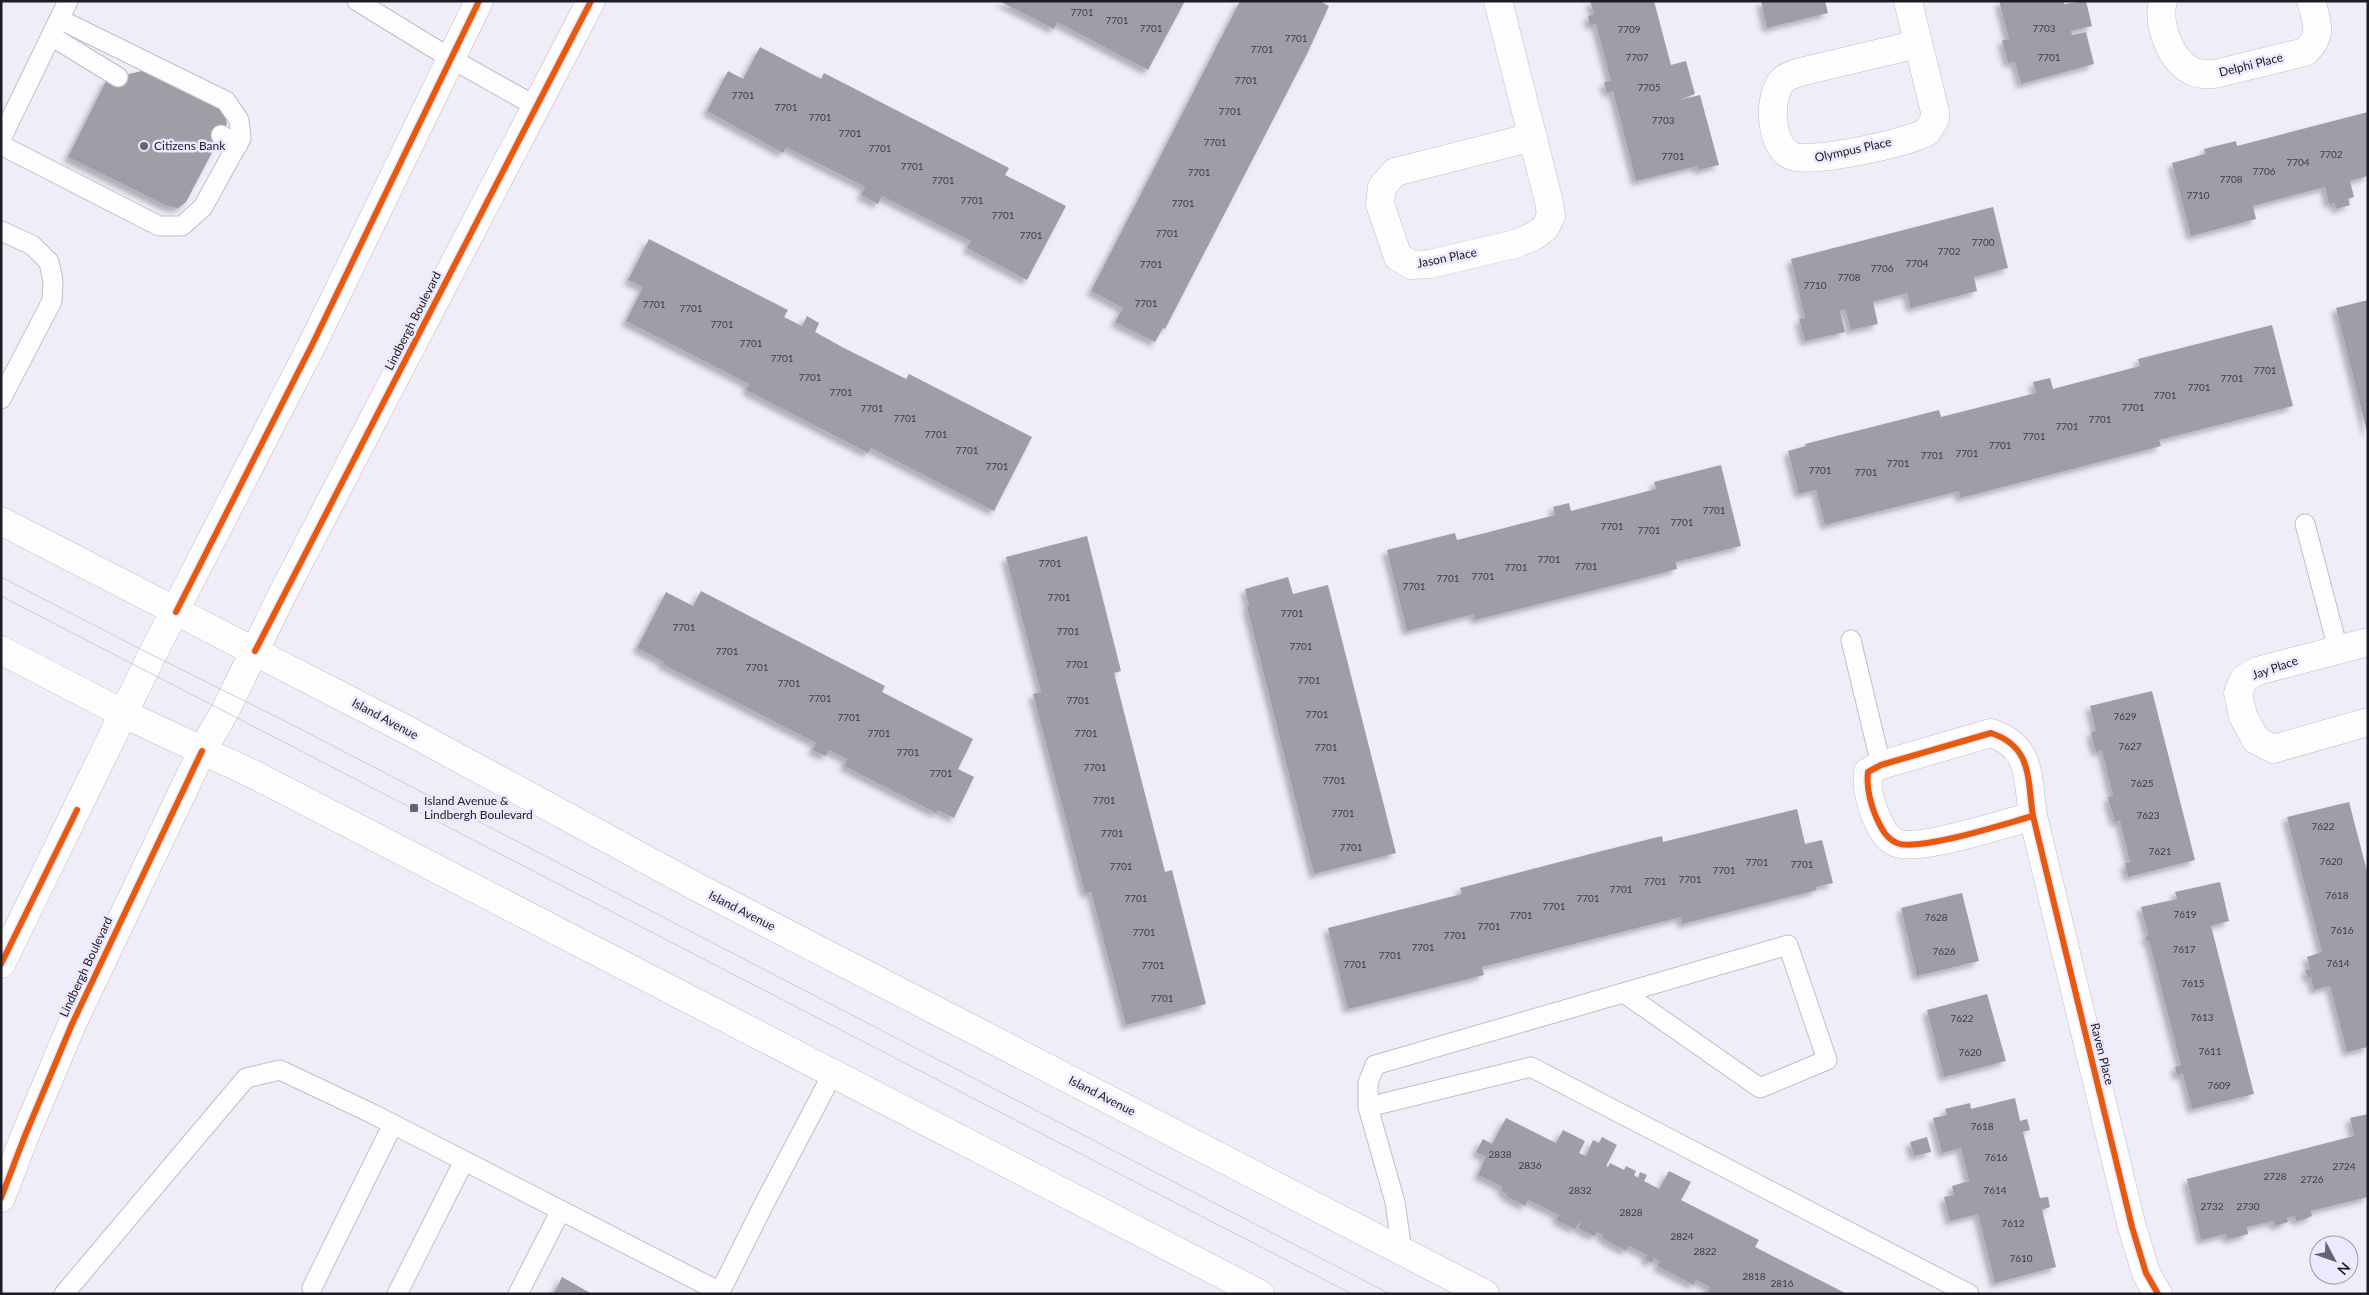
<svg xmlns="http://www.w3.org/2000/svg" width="2369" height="1295" font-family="Lato,sans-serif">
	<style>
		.building { fill: #9f9da6; filter: url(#shadow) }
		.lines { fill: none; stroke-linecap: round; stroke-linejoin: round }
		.service-casing { stroke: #c0bec7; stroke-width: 21 }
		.minor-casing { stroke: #c0bec7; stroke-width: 29 }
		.secondary-casing { stroke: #c0bec7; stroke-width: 29 }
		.primary-casing { stroke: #c0bec7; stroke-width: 29 }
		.service { stroke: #fdfcfe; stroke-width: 19 }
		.minor { stroke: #fdfcfe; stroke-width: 28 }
		.secondary { stroke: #fdfcfe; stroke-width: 28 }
		.primary { stroke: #fdfcfe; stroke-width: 28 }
		.tram { stroke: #cfced1; stroke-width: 1 }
		.cycleway-casing { stroke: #ede8fd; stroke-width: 9 }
		.cycleway { stroke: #e8590c; stroke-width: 6 }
		.poi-dot { fill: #67646e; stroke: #ede8fd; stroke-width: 2 }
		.labels { text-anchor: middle; stroke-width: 5; stroke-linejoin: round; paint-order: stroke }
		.number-label { font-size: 10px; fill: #3e3c44 }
		.street-label { font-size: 12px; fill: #1d1b24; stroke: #ede8fd }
		.poi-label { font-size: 12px; fill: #1d1b24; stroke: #ede8fd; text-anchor: start }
	</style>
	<defs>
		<filter id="shadow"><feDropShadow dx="-4.5" dy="4.5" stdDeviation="2.5" flood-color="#0004"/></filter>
	</defs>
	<rect width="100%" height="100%" fill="#f0edf8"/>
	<path class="building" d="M 999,1 L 1185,1 L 1148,70 L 1057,22 L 1054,29 Z
		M 1240,1 L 1320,1 L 1329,6 L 1307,54 L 1165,329 L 1163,328 L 1155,342 L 1115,322 L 1123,308 L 1091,291 Z
		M 1590,1 L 1654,1 L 1671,65 L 1686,61 L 1695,94 L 1679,100 L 1700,95 L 1719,165 L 1698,170 L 1697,166 L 1636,181 L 1613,91 L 1607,93 L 1604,82 L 1611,81 L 1596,24 L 1590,25 L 1588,16 L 1594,14 Z
		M 1761,1 L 1825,1 L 1828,13 L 1767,28 Z
		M 1999,1 L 2064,1 L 2064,4 L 2086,1 L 2092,26 L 2071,31 L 2072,35 L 2086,32 L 2094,64 L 2021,84 L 2015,62 L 2008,63 L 2002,40 L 2009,39 Z
		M 760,47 L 821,79 L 824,73 L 1009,168 L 1005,175 L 1066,206 L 1027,280 L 967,248 L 971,241 L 882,196 L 878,204 L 861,195 L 865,187 L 786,147 L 783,153 L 707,111 L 728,71 L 743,79 Z
		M 155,68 L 217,100 L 224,113 L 227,124 L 186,202 L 178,208 L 167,206 L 68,157 L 107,79 Z
		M 2368,112 L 2368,176 L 2350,181 L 2354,197 L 2348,199 L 2350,205 L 2336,209 L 2335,203 L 2329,204 L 2325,187 L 2253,206 L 2256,219 L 2191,236 L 2172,163 L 2205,154 L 2204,149 L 2236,141 L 2237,146 Z
		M 1993,207 L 2008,268 L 1974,277 L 1977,291 L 1911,308 L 1907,293 L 1873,302 L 1878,324 L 1851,330 L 1845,309 L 1840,311 L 1845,332 L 1805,341 L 1799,319 L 1805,318 L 1791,259 Z
		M 649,239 L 788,310 L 784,317 L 802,326 L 807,316 L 819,323 L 815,332 L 844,348 L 906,379 L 909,374 L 1032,437 L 994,511 L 871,448 L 868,453 L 777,406 L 746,390 L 749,384 L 626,321 L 643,287 L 628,280 Z
		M 2368,300 L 2368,432 L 2367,432 L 2336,308 Z
		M 2272,325 L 2293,406 L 2159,440 L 2161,446 L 1960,498 L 1959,491 L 1825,525 L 1816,490 L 1799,494 L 1788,451 L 1806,446 L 1805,444 L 1939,410 L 1941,417 L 2036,393 L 2033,382 L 2050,378 L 2053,389 L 2140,366 L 2138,359 Z
		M 1721,465 L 1741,546 L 1676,562 L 1677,569 L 1643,578 L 1475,620 L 1474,614 L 1407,631 L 1387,550 L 1455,533 L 1457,540 L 1489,532 L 1555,515 L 1553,507 L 1569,503 L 1571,511 L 1656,489 L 1654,482 Z
		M 1087,536 L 1121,671 L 1114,673 L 1165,872 L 1172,870 L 1206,1004 L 1126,1025 L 1091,892 L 1085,893 L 1033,694 L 1041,692 L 1006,557 Z
		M 1288,577 L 1293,594 L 1328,585 L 1396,853 L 1314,874 L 1247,607 L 1249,606 L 1245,589 Z
		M 701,591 L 885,686 L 882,692 L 973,739 L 958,769 L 974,777 L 954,818 L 938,810 L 936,813 L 844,766 L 847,759 L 829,750 L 826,756 L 812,750 L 816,743 L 662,664 L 664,662 L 637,648 L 666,592 L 693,606 Z
		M 2152,691 L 2195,860 L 2128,877 L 2125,863 L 2130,862 L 2120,821 L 2115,822 L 2111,809 L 2108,797 L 2113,796 L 2102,750 L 2096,752 L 2093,742 L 2091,732 L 2096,731 L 2090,706 Z
		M 2349,802 L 2368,875 L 2368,1047 L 2347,1052 L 2330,986 L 2314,990 L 2311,977 L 2308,978 L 2305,970 L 2310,969 L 2307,957 L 2322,952 L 2287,817 Z
		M 1797,809 L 1805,844 L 1822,840 L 1833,883 L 1816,887 L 1817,890 L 1682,924 L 1681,917 L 1482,967 L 1484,975 L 1348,1009 L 1328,928 L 1462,894 L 1460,888 L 1594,853 L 1662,836 L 1663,842 Z
		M 2220,882 L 2229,921 L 2211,926 L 2254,1094 L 2192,1109 L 2183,1074 L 2177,1075 L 2175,1067 L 2181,1065 L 2149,941 L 2145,940 L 2148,934 L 2141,907 L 2177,899 L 2175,892 Z
		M 1962,893 L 1979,961 L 1917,976 L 1901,908 Z
		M 1987,994 L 2006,1061 L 1944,1077 L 1927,1010 Z
		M 2015,1098 L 2020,1121 L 2027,1119 L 2030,1130 L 2023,1132 L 2040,1198 L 2048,1197 L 2050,1207 L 2042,1210 L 2056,1267 L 1995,1283 L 1978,1214 L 1950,1221 L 1944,1197 L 1954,1195 L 1952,1186 L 1969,1181 L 1961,1148 L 1942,1153 L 1933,1118 L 1947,1115 L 1945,1109 L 1970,1103 L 1971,1109 Z
		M 2368,1114 L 2368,1197 L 2311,1211 L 2312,1216 L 2305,1219 L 2296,1221 L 2295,1216 L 2287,1218 L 2288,1222 L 2275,1226 L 2273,1221 L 2247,1227 L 2248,1234 L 2237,1237 L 2227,1239 L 2226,1234 L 2201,1240 L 2187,1179 L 2354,1136 L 2350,1118 Z
		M 1506,1118 L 1556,1143 L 1563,1130 L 1585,1141 L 1579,1153 L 1586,1156 L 1593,1140 L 1599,1143 L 1602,1137 L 1617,1145 L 1606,1166 L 1608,1167 L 1610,1163 L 1624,1170 L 1626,1166 L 1636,1171 L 1634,1175 L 1638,1178 L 1640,1172 L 1647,1175 L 1644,1181 L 1659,1189 L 1669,1171 L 1691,1182 L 1681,1200 L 1759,1240 L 1755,1247 L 1847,1294 L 1711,1294 L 1708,1292 L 1710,1287 L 1696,1280 L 1694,1285 L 1657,1266 L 1660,1261 L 1654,1258 L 1652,1263 L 1645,1259 L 1647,1255 L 1629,1246 L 1626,1251 L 1602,1238 L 1603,1235 L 1597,1232 L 1594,1236 L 1578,1228 L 1581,1221 L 1575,1229 L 1556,1220 L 1559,1215 L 1528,1200 L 1525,1206 L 1506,1196 L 1507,1194 L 1501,1191 L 1503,1187 L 1478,1175 L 1486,1157 L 1476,1152 L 1483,1139 L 1492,1144 Z
		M 1927,1137 L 1931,1152 L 1914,1156 L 1910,1142 Z
		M 562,1277 L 592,1294 L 554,1294 Z"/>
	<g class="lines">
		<defs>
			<path id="service" d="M 357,1 L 450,58 L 537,107
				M 51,36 L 118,77
				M 221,135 L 238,145
				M 1,139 L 68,1
				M 1,145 L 159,226 L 182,226 L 203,207 L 241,138 L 239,120 L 226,101 L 59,19
				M 1,231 L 32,245 L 49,262 L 53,281 L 52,301 L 1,399
				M 2305,524 L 2338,649
				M 1851,640 L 1881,765
				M 1368,1107 L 1368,1083 L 1375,1065 L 1788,945 L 1827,1060 L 1760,1088 L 1624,993
				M 1402,1251 L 1395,1202 L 1368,1107 L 1531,1067 L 1969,1294
				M 312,1288 L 393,1124
				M 64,1294 L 246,1078 L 280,1070 L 373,1114 L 720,1292
				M 397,1294 L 464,1161
				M 518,1294 L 561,1210
				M 719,1294 L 764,1204 L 833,1073"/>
			<path id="minor" d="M 1498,1 L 1549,202 L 1551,216 L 1545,228 L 1534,236 L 1515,244 L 1430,264 L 1412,265 L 1398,257 L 1380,204 L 1382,187 L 1395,172 L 1533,137
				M 1908,1 L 1935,112 L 1935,119 L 1927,132 C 1907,143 1812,164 1792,156 C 1770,148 1767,96 1783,80 C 1786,76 1795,74 1800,72 L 1918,44
				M 2163,1 C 2157,23 2170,61 2192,71 C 2199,75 2208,74 2215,74 L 2305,52 C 2324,35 2317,23 2311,1
				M 2368,642 L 2257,671 L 2244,679 L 2238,693 L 2243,716 L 2256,740 L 2273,749 L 2368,722
				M 2033,816 C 2007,823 1918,852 1897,843 C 1885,838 1881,827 1876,817 C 1870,802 1866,787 1868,772 L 1881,765 L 1991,733 C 2033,747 2027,779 2033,816 L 2132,1227 L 2146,1273 L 2158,1294"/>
			<path id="secondary" d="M 1,964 L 152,655 L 313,343 L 479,1
				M 1,1198 L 24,1138 L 72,1024 L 202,751 L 225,711 L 285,589 L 591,1"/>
			<path id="primary" d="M 1,521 L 405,729 L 693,885 L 1485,1294
				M 1,650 L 124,714 L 253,774 L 1260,1294"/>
		</defs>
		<use href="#service" class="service-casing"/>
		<use href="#minor" class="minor-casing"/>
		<use href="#secondary" class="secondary-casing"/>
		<use href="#primary" class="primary-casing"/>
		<use href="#service" class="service"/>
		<use href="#minor" class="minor"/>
		<use href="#secondary" class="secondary"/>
		<use href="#primary" class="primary"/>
		<path class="tram" d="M 1,577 L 152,655 L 281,719 L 1390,1294
			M 1,596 L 1352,1294"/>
		<defs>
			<path id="cycleway" d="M 176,612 L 313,343 L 479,1
				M 255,651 L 591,1
				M 2033,816 C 2007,823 1918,852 1897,843 C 1885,838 1881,827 1876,817 C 1870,802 1866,787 1868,772 L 1881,765 L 1991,733 C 2033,747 2027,779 2033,816 L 2132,1227 L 2146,1273 L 2158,1294
				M 1,964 L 77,810
				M 1,1198 L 24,1138 L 72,1024 L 202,751"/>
		</defs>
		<use href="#cycleway" class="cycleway-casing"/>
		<use href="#cycleway" class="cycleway"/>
	</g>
	<g class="poi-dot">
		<circle cx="144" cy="146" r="5"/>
		<rect x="409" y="803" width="10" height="10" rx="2.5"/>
	</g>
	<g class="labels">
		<g class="number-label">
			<text x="1082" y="16">7701</text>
			<text x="1117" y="24">7701</text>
			<text x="1151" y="32">7701</text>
			<text x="2044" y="32">7703</text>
			<text x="1629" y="33">7709</text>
			<text x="1296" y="42">7701</text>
			<text x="1262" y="53">7701</text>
			<text x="1637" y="61">7707</text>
			<text x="2049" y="61">7701</text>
			<text x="1246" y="84">7701</text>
			<text x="1649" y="91">7705</text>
			<text x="743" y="99">7701</text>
			<text x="786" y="111">7701</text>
			<text x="1230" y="115">7701</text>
			<text x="820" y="121">7701</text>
			<text x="1663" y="124">7703</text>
			<text x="850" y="137">7701</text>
			<text x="1215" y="146">7701</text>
			<text x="880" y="152">7701</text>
			<text x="2331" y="158">7702</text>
			<text x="1673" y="160">7701</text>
			<text x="2298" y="166">7704</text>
			<text x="912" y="170">7701</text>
			<text x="2264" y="175">7706</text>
			<text x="1199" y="176">7701</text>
			<text x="2231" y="183">7708</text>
			<text x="943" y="184">7701</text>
			<text x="2198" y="199">7710</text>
			<text x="972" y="204">7701</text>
			<text x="1183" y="207">7701</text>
			<text x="1003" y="219">7701</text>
			<text x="1167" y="237">7701</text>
			<text x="1031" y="239">7701</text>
			<text x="1983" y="246">7700</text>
			<text x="1949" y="255">7702</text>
			<text x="1917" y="267">7704</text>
			<text x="1151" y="268">7701</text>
			<text x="1882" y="272">7706</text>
			<text x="1849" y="281">7708</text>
			<text x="1815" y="289">7710</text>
			<text x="1146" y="307">7701</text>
			<text x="654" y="308">7701</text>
			<text x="691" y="312">7701</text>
			<text x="722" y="328">7701</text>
			<text x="751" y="347">7701</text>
			<text x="782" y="362">7701</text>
			<text x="2265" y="374">7701</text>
			<text x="810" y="381">7701</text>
			<text x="2232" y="382">7701</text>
			<text x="2199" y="391">7701</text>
			<text x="841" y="396">7701</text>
			<text x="2165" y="399">7701</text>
			<text x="2133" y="411">7701</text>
			<text x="872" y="412">7701</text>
			<text x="905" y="422">7701</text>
			<text x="2100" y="423">7701</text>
			<text x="2067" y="430">7701</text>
			<text x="936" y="438">7701</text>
			<text x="2034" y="440">7701</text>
			<text x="2000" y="449">7701</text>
			<text x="967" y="454">7701</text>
			<text x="1967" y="457">7701</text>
			<text x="1932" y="459">7701</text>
			<text x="1898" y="467">7701</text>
			<text x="997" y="470">7701</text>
			<text x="1820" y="474">7701</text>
			<text x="1866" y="476">7701</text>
			<text x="1714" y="514">7701</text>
			<text x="1682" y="526">7701</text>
			<text x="1612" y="530">7701</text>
			<text x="1649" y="534">7701</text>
			<text x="1549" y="563">7701</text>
			<text x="1050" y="567">7701</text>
			<text x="1586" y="570">7701</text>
			<text x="1516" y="571">7701</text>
			<text x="1483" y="580">7701</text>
			<text x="1448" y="582">7701</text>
			<text x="1414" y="590">7701</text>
			<text x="1059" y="601">7701</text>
			<text x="1292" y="617">7701</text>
			<text x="684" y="631">7701</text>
			<text x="1068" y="635">7701</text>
			<text x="1301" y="650">7701</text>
			<text x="727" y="655">7701</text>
			<text x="1077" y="668">7701</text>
			<text x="757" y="671">7701</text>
			<text x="1309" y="684">7701</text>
			<text x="789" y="687">7701</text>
			<text x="820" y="702">7701</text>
			<text x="1078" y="704">7701</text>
			<text x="1317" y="718">7701</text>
			<text x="2125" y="720">7629</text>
			<text x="849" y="721">7701</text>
			<text x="879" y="737">7701</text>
			<text x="1086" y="737">7701</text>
			<text x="2130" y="750">7627</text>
			<text x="1326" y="751">7701</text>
			<text x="908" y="756">7701</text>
			<text x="1095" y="771">7701</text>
			<text x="941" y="777">7701</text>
			<text x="1334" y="784">7701</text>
			<text x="2142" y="787">7625</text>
			<text x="1104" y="804">7701</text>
			<text x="1343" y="817">7701</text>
			<text x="2148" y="819">7623</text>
			<text x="2323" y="830">7622</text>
			<text x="1112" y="837">7701</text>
			<text x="1351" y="851">7701</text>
			<text x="2160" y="855">7621</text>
			<text x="2331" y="865">7620</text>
			<text x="1757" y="866">7701</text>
			<text x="1802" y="868">7701</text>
			<text x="1121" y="870">7701</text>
			<text x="1724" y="874">7701</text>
			<text x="1690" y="883">7701</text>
			<text x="1655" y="885">7701</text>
			<text x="1621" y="893">7701</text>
			<text x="2337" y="899">7618</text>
			<text x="1136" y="902">7701</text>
			<text x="1588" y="902">7701</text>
			<text x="1554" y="910">7701</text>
			<text x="2185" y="918">7619</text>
			<text x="1521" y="919">7701</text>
			<text x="1936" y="921">7628</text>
			<text x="1489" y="930">7701</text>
			<text x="2342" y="934">7616</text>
			<text x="1144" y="936">7701</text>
			<text x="1455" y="939">7701</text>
			<text x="1423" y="951">7701</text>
			<text x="2184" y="953">7617</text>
			<text x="1944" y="955">7626</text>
			<text x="1390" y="959">7701</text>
			<text x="2338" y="967">7614</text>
			<text x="1355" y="968">7701</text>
			<text x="1153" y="969">7701</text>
			<text x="2193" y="987">7615</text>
			<text x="1162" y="1002">7701</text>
			<text x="2202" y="1021">7613</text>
			<text x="1962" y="1022">7622</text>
			<text x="2210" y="1055">7611</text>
			<text x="1970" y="1056">7620</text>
			<text x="2219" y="1089">7609</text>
			<text x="1982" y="1130">7618</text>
			<text x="1500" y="1158">2838</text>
			<text x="1996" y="1161">7616</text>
			<text x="1530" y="1169">2836</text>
			<text x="2344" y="1170">2724</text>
			<text x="2275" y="1180">2728</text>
			<text x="2312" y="1183">2726</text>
			<text x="1580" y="1194">2832</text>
			<text x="1995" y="1194">7614</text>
			<text x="2212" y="1210">2732</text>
			<text x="2248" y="1210">2730</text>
			<text x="1631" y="1216">2828</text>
			<text x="2013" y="1227">7612</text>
			<text x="1682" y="1240">2824</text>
			<text x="1705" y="1255">2822</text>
			<text x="2021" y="1262">7610</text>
			<text x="1754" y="1280">2818</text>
			<text x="1782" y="1287">2816</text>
		</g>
		<g class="street-label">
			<text transform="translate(2251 65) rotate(-14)" y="4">Delphi Place</text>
			<text transform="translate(1853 150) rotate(-12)" y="4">Olympus Place</text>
			<text transform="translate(1447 258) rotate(-11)" y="4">Jason Place</text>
			<text transform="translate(413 321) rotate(-63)" y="4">Lindbergh Boulevard</text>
			<text transform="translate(2275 668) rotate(-19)" y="4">Jay Place</text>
			<text transform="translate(385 719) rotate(28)" y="4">Island Avenue</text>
			<text transform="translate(742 911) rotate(27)" y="4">Island Avenue</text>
			<text transform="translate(86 967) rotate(-65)" y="4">Lindbergh Boulevard</text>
			<text transform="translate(2102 1054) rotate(76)" y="4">Raven Place</text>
			<text transform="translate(1102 1096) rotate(27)" y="4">Island Avenue</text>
		</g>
		<g class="poi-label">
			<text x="154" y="150">Citizens Bank</text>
			<text x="424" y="805">Island Avenue &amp;<tspan x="424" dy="14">Lindbergh Boulevard</tspan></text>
		</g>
	</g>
	<rect width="2369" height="1295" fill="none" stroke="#1d1b24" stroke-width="5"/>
	<g transform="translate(2334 1260) rotate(131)"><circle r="24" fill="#ede8fd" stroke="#9a96a6"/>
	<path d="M0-4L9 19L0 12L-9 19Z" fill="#67646e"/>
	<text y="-8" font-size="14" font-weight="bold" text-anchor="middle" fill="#1d1b24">N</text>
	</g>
</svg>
